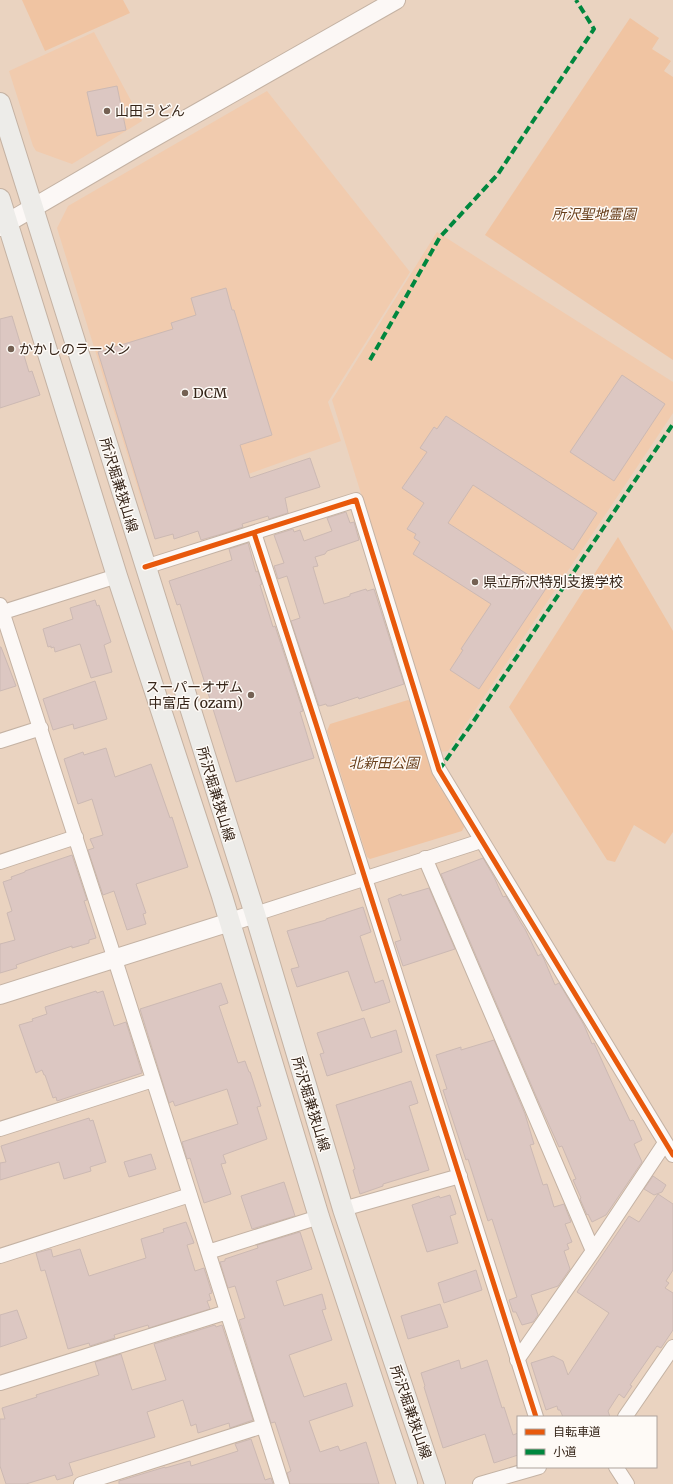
<svg xmlns="http://www.w3.org/2000/svg" width="673" height="1484" font-family="Merriweather,'Noto Sans JP',serif">
	<style>
		.built { fill: #f1cbae }
		.green { fill: #f0c4a2 }
		.building { fill: #dcc7c2; stroke: #ccb9b3 }
		.lines { fill: none; stroke-linecap: round; stroke-linejoin: round }
		.minor-casing { stroke: #c4b2a3; stroke-width: 16 }
		.tertiary-casing { stroke: #c4b2a3; stroke-width: 20 }
		.secondary-casing { stroke: #c4b2a3; stroke-width: 22 }
		.minor { stroke: #fcf8f6; stroke-width: 14 }
		.tertiary { stroke: #fcf8f6; stroke-width: 18 }
		.secondary { stroke: #edece9; stroke-width: 20 }
		.quiet { stroke: #00873e; stroke-width: 4; stroke-dasharray: 8 4; stroke-linecap: butt }
		.cycleway-casing { stroke: #fefaf6; stroke-width: 8 }
		.cycleway { stroke: #e8590c; stroke-width: 5 }
		.poi-dot { fill: #746153; stroke: #fefaf6; stroke-width: 1.5 }
		.labels { text-anchor: middle; stroke-width: 3; stroke-linejoin: round; paint-order: stroke }
		.poi-label { font-size: 14px; fill: #352418; stroke: #fefaf6; text-anchor: start }
		.park-label { font-size: 14px; font-style: italic; fill: #683e1a; stroke: #fefaf6 }
		.street-label { font-size: 14px; fill: #352418; stroke: #fefaf6 }
	</style>
	<rect width="100%" height="100%" fill="#ead3c0"/>
	<path class="built" d="M 94,32 L 142,121 L 72,164 L 36,151 L 33,146 L 9,71 Z
		M 267,91 L 410,272 L 328,402 L 341,441 L 145,511 L 57,228 L 68,206 Z
		M 437,232 L 673,382 L 673,413 L 448,751 L 441,752 L 332,400 Z"/>
	<path class="green" d="M 22,0 L 123,0 L 130,13 L 45,51 Z
		M 630,18 L 659,38 L 652,49 L 671,61 L 664,71 L 673,77 L 673,360 L 485,235 Z
		M 618,537 L 673,631 L 673,832 L 665,844 L 634,825 L 615,862 L 607,860 L 509,707 Z
		M 408,700 L 414,703 L 437,783 L 465,825 L 462,831 L 370,859 L 367,857 L 327,731 L 330,724 Z"/>
	<path class="building" d="M 117,86 L 126,130 L 97,136 L 87,92 Z
		M 226,288 L 232,310 L 234,310 L 272,435 L 240,445 L 250,478 L 310,458 L 320,487 L 285,498 L 288,513 L 269,519 L 268,516 L 242,524 L 243,527 L 225,533 L 201,540 L 198,531 L 174,539 L 173,534 L 155,539 L 98,352 L 173,329 L 171,323 L 196,315 L 191,298 Z
		M 12,316 L 29,372 L 32,371 L 40,395 L 0,408 L 0,319 Z
		M 622,375 L 665,404 L 614,481 L 570,452 Z
		M 446,416 L 597,513 L 573,550 L 473,485 L 448,523 L 547,587 L 479,689 L 450,670 L 463,650 L 461,649 L 491,604 L 413,554 L 420,542 L 414,538 L 416,534 L 407,529 L 424,503 L 402,488 L 427,452 L 420,448 L 434,427 L 437,429 Z
		M 346,512 L 350,523 L 354,522 L 359,540 L 327,551 L 325,554 L 315,557 L 318,566 L 313,567 L 324,604 L 350,596 L 350,594 L 366,589 L 367,591 L 374,589 L 404,684 L 359,699 L 358,697 L 331,706 L 327,706 L 326,704 L 319,706 L 291,621 L 300,618 L 287,576 L 278,579 L 274,566 L 284,563 L 274,535 L 293,529 L 294,532 L 300,530 L 304,541 L 332,531 L 327,518 Z
		M 248,543 L 256,572 L 258,571 L 262,584 L 260,585 L 273,627 L 275,626 L 303,711 L 300,712 L 314,758 L 236,782 L 180,604 L 177,605 L 169,581 L 232,560 L 229,549 Z
		M 95,600 L 97,606 L 99,605 L 111,642 L 104,645 L 112,672 L 91,678 L 80,644 L 55,652 L 54,647 L 51,648 L 51,646 L 48,647 L 43,629 L 73,619 L 70,608 Z
		M 0,647 L 1,647 L 16,686 L 0,691 Z
		M 95,681 L 107,719 L 74,729 L 73,724 L 53,730 L 43,699 Z
		M 106,748 L 115,777 L 151,764 L 170,818 L 172,817 L 188,867 L 136,884 L 146,913 L 143,914 L 146,924 L 127,930 L 114,891 L 103,895 L 88,850 L 94,848 L 90,839 L 103,835 L 92,799 L 78,804 L 64,759 L 83,752 L 84,755 Z
		M 72,855 L 87,900 L 84,901 L 96,938 L 89,940 L 89,943 L 72,948 L 72,946 L 42,956 L 16,965 L 17,968 L 0,973 L 0,944 L 15,940 L 7,913 L 12,911 L 3,882 L 12,879 L 11,877 L 25,872 L 25,871 Z
		M 483,858 L 494,877 L 503,897 L 506,896 L 521,923 L 525,929 L 538,956 L 541,954 L 543,957 L 555,985 L 559,983 L 584,1025 L 592,1044 L 594,1043 L 608,1074 L 630,1121 L 633,1120 L 634,1121 L 642,1140 L 634,1144 L 642,1162 L 606,1215 L 592,1222 L 588,1214 L 587,1215 L 580,1199 L 581,1198 L 573,1180 L 576,1179 L 562,1146 L 559,1147 L 536,1096 L 441,874 Z
		M 429,888 L 455,949 L 403,966 L 395,942 L 401,940 L 388,899 L 401,894 L 402,896 Z
		M 363,907 L 371,932 L 360,936 L 375,983 L 383,980 L 390,1002 L 362,1011 L 348,971 L 297,987 L 291,969 L 299,967 L 287,931 L 326,920 L 326,919 Z
		M 221,983 L 228,1003 L 219,1006 L 238,1063 L 245,1061 L 249,1072 L 250,1072 L 261,1106 L 257,1107 L 267,1139 L 223,1155 L 226,1163 L 221,1164 L 231,1194 L 204,1203 L 190,1158 L 187,1159 L 182,1142 L 238,1124 L 227,1089 L 175,1106 L 173,1101 L 169,1103 L 140,1009 Z
		M 96,991 L 97,993 L 103,991 L 114,1026 L 126,1022 L 142,1073 L 57,1101 L 56,1097 L 53,1098 L 45,1075 L 44,1075 L 42,1070 L 36,1073 L 19,1025 L 33,1021 L 32,1019 L 47,1014 L 45,1007 Z
		M 364,1018 L 371,1038 L 396,1030 L 402,1052 L 327,1076 L 320,1054 L 324,1053 L 317,1033 Z
		M 494,1040 L 525,1114 L 534,1144 L 530,1145 L 543,1185 L 547,1184 L 554,1207 L 564,1204 L 571,1222 L 565,1224 L 572,1242 L 567,1244 L 569,1249 L 564,1251 L 570,1269 L 558,1286 L 531,1295 L 538,1315 L 533,1322 L 522,1325 L 516,1312 L 513,1312 L 509,1300 L 517,1297 L 492,1219 L 488,1221 L 468,1159 L 466,1160 L 443,1090 L 447,1089 L 436,1055 L 461,1047 L 461,1050 Z
		M 411,1081 L 418,1103 L 409,1106 L 429,1170 L 383,1184 L 383,1186 L 360,1194 L 353,1170 L 355,1169 L 336,1105 Z
		M 89,1118 L 90,1121 L 93,1120 L 106,1162 L 90,1167 L 91,1171 L 64,1179 L 59,1162 L 0,1180 L 0,1163 L 6,1162 L 1,1146 Z
		M 151,1154 L 156,1169 L 129,1177 L 124,1162 Z
		M 653,1176 L 666,1185 L 662,1192 L 654,1195 L 644,1189 Z
		M 284,1182 L 295,1216 L 252,1229 L 241,1196 Z
		M 658,1194 L 673,1204 L 673,1270 L 666,1281 L 669,1283 L 665,1288 L 673,1293 L 673,1330 L 661,1348 L 657,1346 L 630,1385 L 632,1386 L 624,1398 L 619,1394 L 608,1411 L 610,1417 L 563,1417 L 560,1410 L 558,1410 L 557,1406 L 546,1410 L 531,1363 L 553,1356 L 563,1361 L 568,1375 L 609,1313 L 577,1292 L 629,1216 L 639,1222 Z
		M 450,1195 L 456,1214 L 450,1216 L 458,1243 L 427,1252 L 412,1205 L 439,1196 L 440,1198 Z
		M 186,1222 L 194,1243 L 187,1245 L 195,1271 L 204,1268 L 212,1293 L 209,1294 L 211,1300 L 207,1301 L 210,1309 L 149,1328 L 148,1325 L 114,1335 L 115,1338 L 90,1346 L 89,1343 L 68,1349 L 45,1270 L 41,1271 L 36,1253 L 51,1249 L 53,1257 L 80,1249 L 89,1276 L 146,1258 L 141,1239 L 164,1232 L 163,1229 Z
		M 300,1232 L 312,1269 L 276,1281 L 284,1306 L 322,1294 L 326,1309 L 322,1310 L 332,1340 L 289,1355 L 304,1397 L 346,1383 L 353,1406 L 309,1421 L 320,1452 L 338,1446 L 340,1451 L 366,1442 L 379,1484 L 290,1484 L 287,1473 L 291,1471 L 275,1422 L 271,1423 L 239,1320 L 245,1318 L 235,1286 L 228,1288 L 220,1262 L 225,1261 L 225,1259 L 258,1248 L 257,1245 Z
		M 476,1270 L 482,1290 L 444,1303 L 438,1283 Z
		M 440,1304 L 448,1327 L 408,1339 L 401,1316 Z
		M 17,1310 L 27,1338 L 0,1347 L 0,1315 Z
		M 215,1325 L 216,1327 L 222,1325 L 253,1420 L 230,1428 L 229,1423 L 198,1433 L 196,1424 L 191,1426 L 183,1400 L 147,1412 L 155,1437 L 69,1463 L 73,1475 L 57,1480 L 55,1475 L 26,1484 L 6,1484 L 0,1466 L 0,1419 L 5,1419 L 2,1408 L 37,1397 L 36,1395 L 99,1375 L 95,1362 L 121,1354 L 132,1390 L 166,1380 L 154,1344 Z
		M 459,1360 L 461,1369 L 487,1360 L 502,1408 L 504,1407 L 513,1435 L 518,1433 L 518,1455 L 494,1463 L 485,1434 L 443,1448 L 424,1387 L 425,1386 L 421,1373 Z
		M 251,1439 L 265,1480 L 271,1478 L 273,1484 L 119,1484 L 119,1481 L 165,1467 L 165,1468 L 190,1461 L 191,1466 L 238,1451 L 235,1444 Z"/>
	<g class="lines">
		<defs>
			<path id="minor" d="M 254,533 L 316,724 L 536,1417
				M 145,567 L 356,500 L 439,770 L 673,1155
				M 0,605 L 110,944 L 282,1484
				M 0,613 L 117,576
				M 0,741 L 41,728
				M 425,858 L 593,1251
				M 0,862 L 76,837
				M 255,914 L 481,841
				M 0,1129 L 153,1080
				M 343,1209 L 460,1176
				M 208,1252 L 319,1217
				M 0,1256 L 190,1195
				M 517,1360 L 593,1251 L 665,1143
				M 0,1383 L 227,1312
				M 625,1417 L 673,1347
				M 616,1467 L 627,1484
				M 81,1484 L 263,1426
				M 480,1484 L 539,1467"/>
			<path id="tertiary" d="M 0,227 L 139,146 L 396,0
				M 0,995 L 255,914"/>
			<path id="secondary" d="M 0,103 L 255,914 L 343,1209 L 435,1484
				M 0,199 L 117,576 L 222,896 L 319,1217 L 407,1484"/>
		</defs>
		<use href="#minor" class="minor-casing"/>
		<use href="#tertiary" class="tertiary-casing"/>
		<use href="#secondary" class="secondary-casing"/>
		<use href="#minor" class="minor"/>
		<use href="#tertiary" class="tertiary"/>
		<use href="#secondary" class="secondary"/>
		<path class="quiet" d="M 370,360 L 440,237 L 498,174 L 594,29 L 576,0
			M 439,770 L 473,722 L 673,424"/>
		<defs>
			<path id="cycleway" d="M 254,533 L 316,724 L 536,1417
				M 145,567 L 356,500 L 439,770 L 673,1155"/>
		</defs>
		<use href="#cycleway" class="cycleway-casing"/>
		<use href="#cycleway" class="cycleway"/>
	</g>
	<g class="poi-dot">
		<circle cx="107" cy="111" r="4"/>
		<circle cx="11" cy="349" r="4"/>
		<circle cx="185" cy="393" r="4"/>
		<circle cx="475" cy="582" r="4"/>
		<circle cx="251" cy="695" r="4"/>
	</g>
	<g class="labels">
		<g class="poi-label">
			<text x="115" y="116">山田うどん</text>
			<text x="19" y="354">かかしのラーメン</text>
			<text x="193" y="398">DCM</text>
			<text x="483" y="587">県立所沢特別支援学校</text>
			<text x="243" y="692" text-anchor="end">スーパーオザム<tspan x="243" dy="16">中富店 (ozam)</tspan></text>
		</g>
		<g class="park-label">
			<text x="594" y="219">所沢聖地霊園</text>
			<text x="384" y="768">北新田公園</text>
		</g>
		<g class="street-label">
			<text transform="translate(119 485) rotate(73)" y="5">所沢堀兼狭山線</text>
			<text transform="translate(216 794) rotate(73)" y="5">所沢堀兼狭山線</text>
			<text transform="translate(311 1104) rotate(73)" y="5">所沢堀兼狭山線</text>
			<text transform="translate(411 1412) rotate(71)" y="5">所沢堀兼狭山線</text>
		</g>
	</g>
	<rect x="517" y="1416" width="140" height="52" fill="#fefaf6" stroke="#aea49d"/>
	<rect x="525" y="1429" width="20" height="6" fill="#e8590c" stroke="#aea49d"/>
	<text x="553" y="1436" font-size="12" fill="#352418">自転車道</text>
	<rect x="525" y="1449" width="20" height="6" fill="#00873e" stroke="#aea49d"/>
	<text x="553" y="1456" font-size="12" fill="#352418">小道</text>
</svg>
